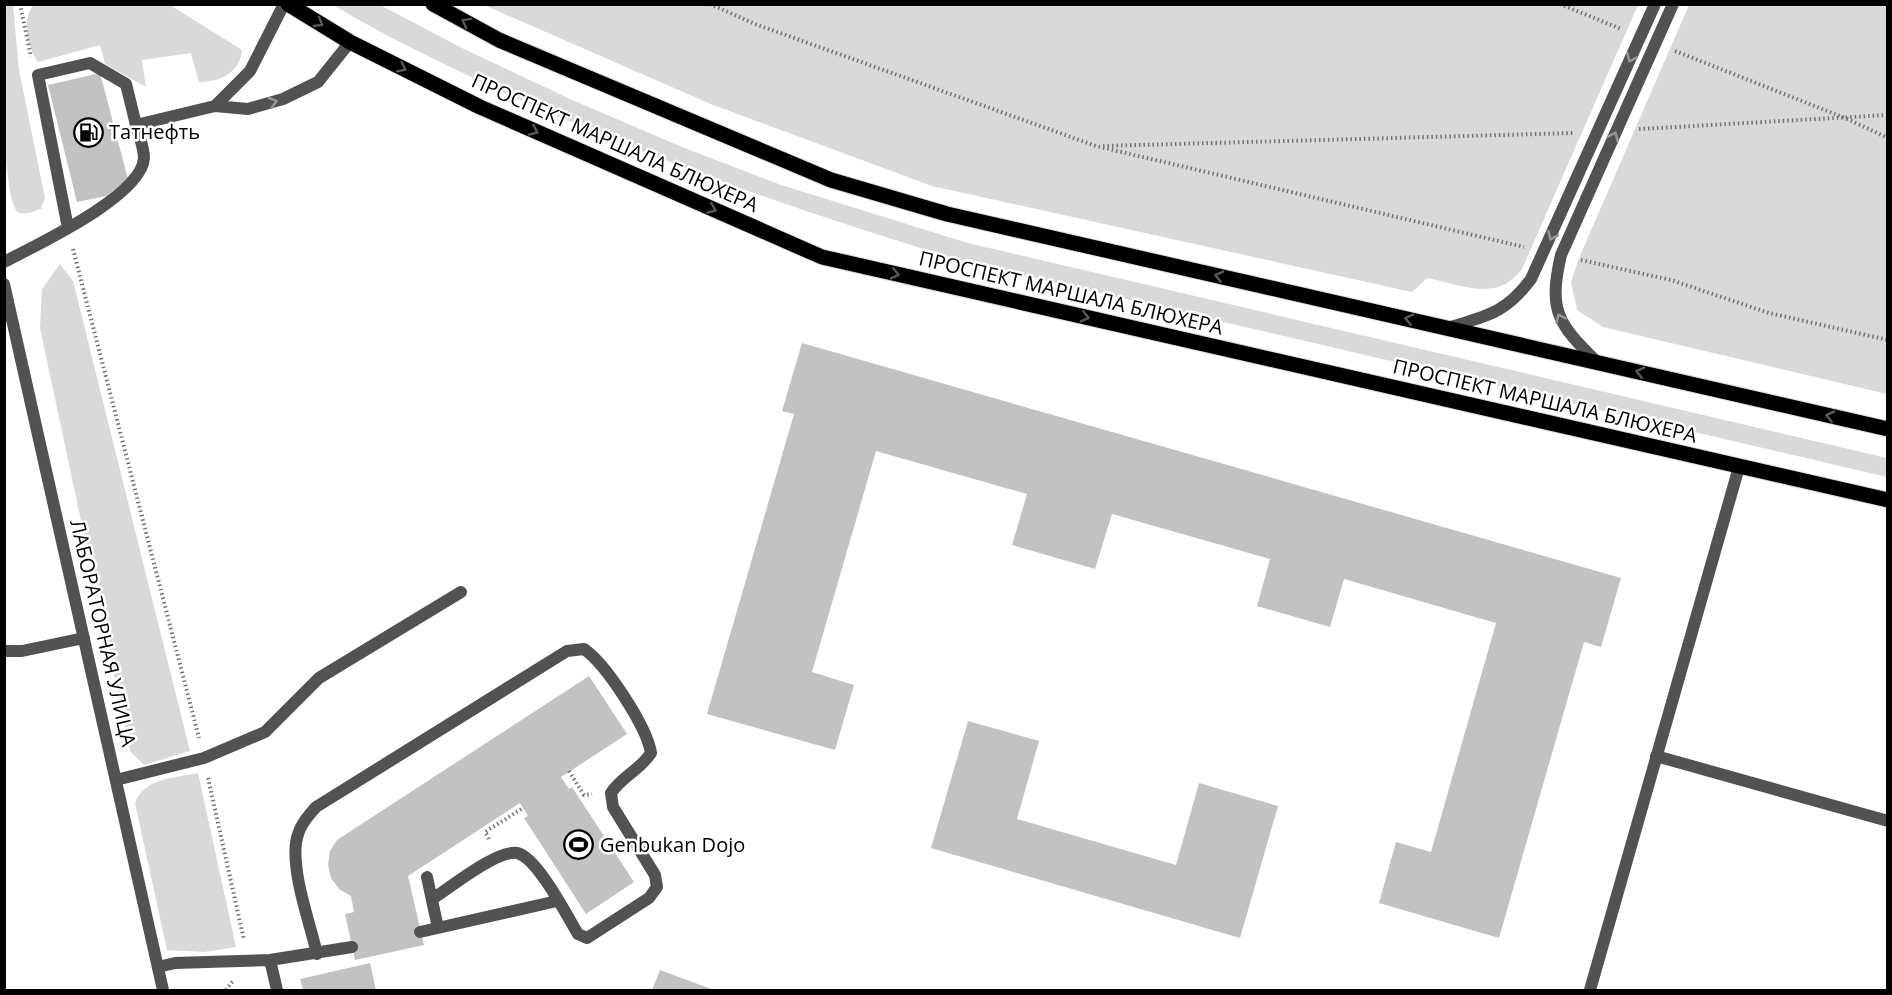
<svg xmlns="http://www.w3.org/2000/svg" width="1892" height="995" font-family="'Open Sans',sans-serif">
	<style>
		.green { fill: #d9d9d9 }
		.building { fill: #c2c2c2 }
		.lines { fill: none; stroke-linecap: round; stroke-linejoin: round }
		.primary-casing { stroke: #dbdbdb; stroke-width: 17 }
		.path { stroke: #747474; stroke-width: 4; stroke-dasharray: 1.5 3; stroke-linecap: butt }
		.service { stroke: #525252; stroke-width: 12 }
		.tertiary { stroke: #525252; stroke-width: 12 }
		.primary { stroke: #000; stroke-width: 15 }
		.oneway { stroke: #595959 }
		.oneway2 { stroke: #979797 }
		.labels { text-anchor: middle; stroke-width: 5; stroke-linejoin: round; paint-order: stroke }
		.poi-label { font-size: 20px; fill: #000; stroke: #fff; text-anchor: start }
		.street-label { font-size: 20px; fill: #000; stroke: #fff }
	</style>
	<rect width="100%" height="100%" fill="#fff"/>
	<path class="green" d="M 4,5 L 13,5 L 19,70 L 45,198 L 41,209 C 35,211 24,216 18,212 C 0,197 4,36 4,5 Z
		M 33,5 L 170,5 L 242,50 C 240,73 220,82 199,82 L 191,53 L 142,60 L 146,87 L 105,64 L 100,45 L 38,62 C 26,45 22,22 33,5 Z
		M 333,5 L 380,5 L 462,48 L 570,99 L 682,147 L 781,185 L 968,243 L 1887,458 L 1887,477 L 963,261 C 806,214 652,160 503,92 C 446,65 388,38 333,5 Z
		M 484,5 L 1638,4 L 1638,5 L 1522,269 C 1497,303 1463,285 1427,278 L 1412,292 L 932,186 L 713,105 Z
		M 1689,5 L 1887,5 L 1887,394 L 1603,327 L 1577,310 L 1571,282 L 1579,258 Z
		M 60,264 L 73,281 L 190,751 L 144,765 L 130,751 L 40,328 L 42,289 Z
		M 198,773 L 236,947 L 204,952 L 167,950 L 135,803 C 144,778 174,778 198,773 Z"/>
	<path class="building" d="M 100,73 L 128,179 L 106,196 L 77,202 L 48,85 Z
		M 802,343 L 1621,578 L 1601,647 L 1584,642 L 1499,938 L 1379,903 L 1396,842 L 1431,852 L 1496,623 L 1344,579 L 1330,627 L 1257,606 L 1270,559 L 1112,514 L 1095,569 L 1012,545 L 1027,494 L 876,451 L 812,672 L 854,685 L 835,750 L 707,714 L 794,414 L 782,411 Z
		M 589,676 L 627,734 L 561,777 L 569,789 L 572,787 L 634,882 L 586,914 L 524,818 L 528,816 L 520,803 L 408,876 L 424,945 L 355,960 L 345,914 L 354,912 L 351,896 L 339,889 L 331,878 L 328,865 L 330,851 L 337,840 Z
		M 968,721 L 1039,741 L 1017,819 L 1176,865 L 1199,783 L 1278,806 L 1240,938 L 931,848 Z
		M 370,963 L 376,990 L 303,990 L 300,979 Z
		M 660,970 L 714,990 L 652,990 Z"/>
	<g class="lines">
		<defs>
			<path id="primary" d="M 288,4 L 350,42 L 480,107 L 822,257 L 1888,500
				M 433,4 L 499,40 L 831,180 L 947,214 L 1888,429"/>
		</defs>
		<use href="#primary" class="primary-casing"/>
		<path class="path" d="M 20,4 L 31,57
			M 710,4 L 755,24 L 1096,146 L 1524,247
			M 1560,4 L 1621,29
			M 1675,51 L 1845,118 L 1888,138
			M 1639,129 L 1888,115
			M 1103,146 L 1575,133
			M 73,249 L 199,738
			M 1581,260 L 1671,280 L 1769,313 L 1888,340
			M 569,771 L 584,795 L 592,794
			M 208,778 L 244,940
			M 489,839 L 485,832 L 523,808
			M 226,990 L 233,981"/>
		<path class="service" d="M 215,106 L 250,71 L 284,4
			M 68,228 L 38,75 L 90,63 L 126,84 L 136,125
			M 4,262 C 36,245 142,196 144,158 C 144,148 139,135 136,125 L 215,106 L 248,109 L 283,99 L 318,82 L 350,42
			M 1447,328 C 1486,316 1505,314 1531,279 L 1655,4
			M 1597,362 C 1558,324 1548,311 1561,255 L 1673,4
			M 4,651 L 22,651 L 84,638
			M 1656,756 L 1888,821
			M 116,780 L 204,758 L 265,732 L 319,678 L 461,592
			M 427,877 L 438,928
			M 420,932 L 557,901
			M 317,954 C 310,923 292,875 296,843 C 298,828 306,818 316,807 L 567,651 L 584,649 C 606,664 647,727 651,753 C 639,771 622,776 611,793 L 613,807 L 655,875 L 657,887 L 649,898 L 587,938 L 578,934 C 567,916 537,857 517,853 C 496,850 450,888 432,899
			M 270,960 L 277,990
			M 158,967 L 175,963 L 270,960 L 352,947
			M 1590,990 L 1739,467"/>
		<path class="tertiary" d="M 4,284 L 163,990"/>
		<use href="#primary" class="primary"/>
	</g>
	<defs><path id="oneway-chevron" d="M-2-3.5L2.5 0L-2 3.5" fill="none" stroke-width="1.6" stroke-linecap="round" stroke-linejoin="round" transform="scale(1.5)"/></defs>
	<g class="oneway">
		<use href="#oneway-chevron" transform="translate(466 22) rotate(-151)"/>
		<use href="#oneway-chevron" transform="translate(319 23) rotate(31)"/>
		<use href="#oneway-chevron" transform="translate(402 68) rotate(27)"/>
		<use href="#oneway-chevron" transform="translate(534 131) rotate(24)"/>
		<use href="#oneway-chevron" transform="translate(712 209) rotate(24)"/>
		<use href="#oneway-chevron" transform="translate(895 274) rotate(13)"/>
		<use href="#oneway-chevron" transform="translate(1219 276) rotate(-167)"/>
		<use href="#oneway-chevron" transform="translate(1085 317) rotate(13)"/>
		<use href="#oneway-chevron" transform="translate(1409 319) rotate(-167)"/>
		<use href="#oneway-chevron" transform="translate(1640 372) rotate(-167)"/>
		<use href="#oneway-chevron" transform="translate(1830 416) rotate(-167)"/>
	</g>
	<g class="oneway2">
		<use href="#oneway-chevron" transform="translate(1631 58) rotate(114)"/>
		<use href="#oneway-chevron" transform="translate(273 102) rotate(-16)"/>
		<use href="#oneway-chevron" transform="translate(1614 136) rotate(-66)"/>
		<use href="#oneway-chevron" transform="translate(1552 236) rotate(114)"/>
		<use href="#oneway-chevron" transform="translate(1560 318) rotate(-115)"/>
	</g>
	<defs>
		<symbol id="fuel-ring" viewBox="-11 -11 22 22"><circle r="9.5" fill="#fff" stroke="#000" stroke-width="1.5"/><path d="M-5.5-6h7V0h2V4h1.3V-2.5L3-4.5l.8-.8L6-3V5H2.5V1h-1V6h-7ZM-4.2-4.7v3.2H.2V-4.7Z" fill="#000"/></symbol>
		<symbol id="stadium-ring" viewBox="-11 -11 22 22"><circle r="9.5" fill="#fff" stroke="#000" stroke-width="1.5"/><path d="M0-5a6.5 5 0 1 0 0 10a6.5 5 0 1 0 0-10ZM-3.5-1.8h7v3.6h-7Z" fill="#000"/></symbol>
	</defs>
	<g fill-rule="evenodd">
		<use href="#fuel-ring" x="72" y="116" width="33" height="33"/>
		<use href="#stadium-ring" x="562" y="828" width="33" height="33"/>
	</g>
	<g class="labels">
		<g class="poi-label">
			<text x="109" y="139">Татнефть</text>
			<text x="600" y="852">Genbukan Dojo</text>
		</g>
		<g class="street-label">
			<text transform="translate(615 143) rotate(24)" y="7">ПРОСПЕКТ МАРШАЛА БЛЮХЕРА</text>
			<text transform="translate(1071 293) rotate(13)" y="7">ПРОСПЕКТ МАРШАЛА БЛЮХЕРА</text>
			<text transform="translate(1545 401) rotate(13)" y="7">ПРОСПЕКТ МАРШАЛА БЛЮХЕРА</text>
			<text transform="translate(103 633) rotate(77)" y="7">ЛАБОРАТОРНАЯ УЛИЦА</text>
		</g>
	</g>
	<rect width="1892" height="995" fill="none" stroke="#000000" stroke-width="12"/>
</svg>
